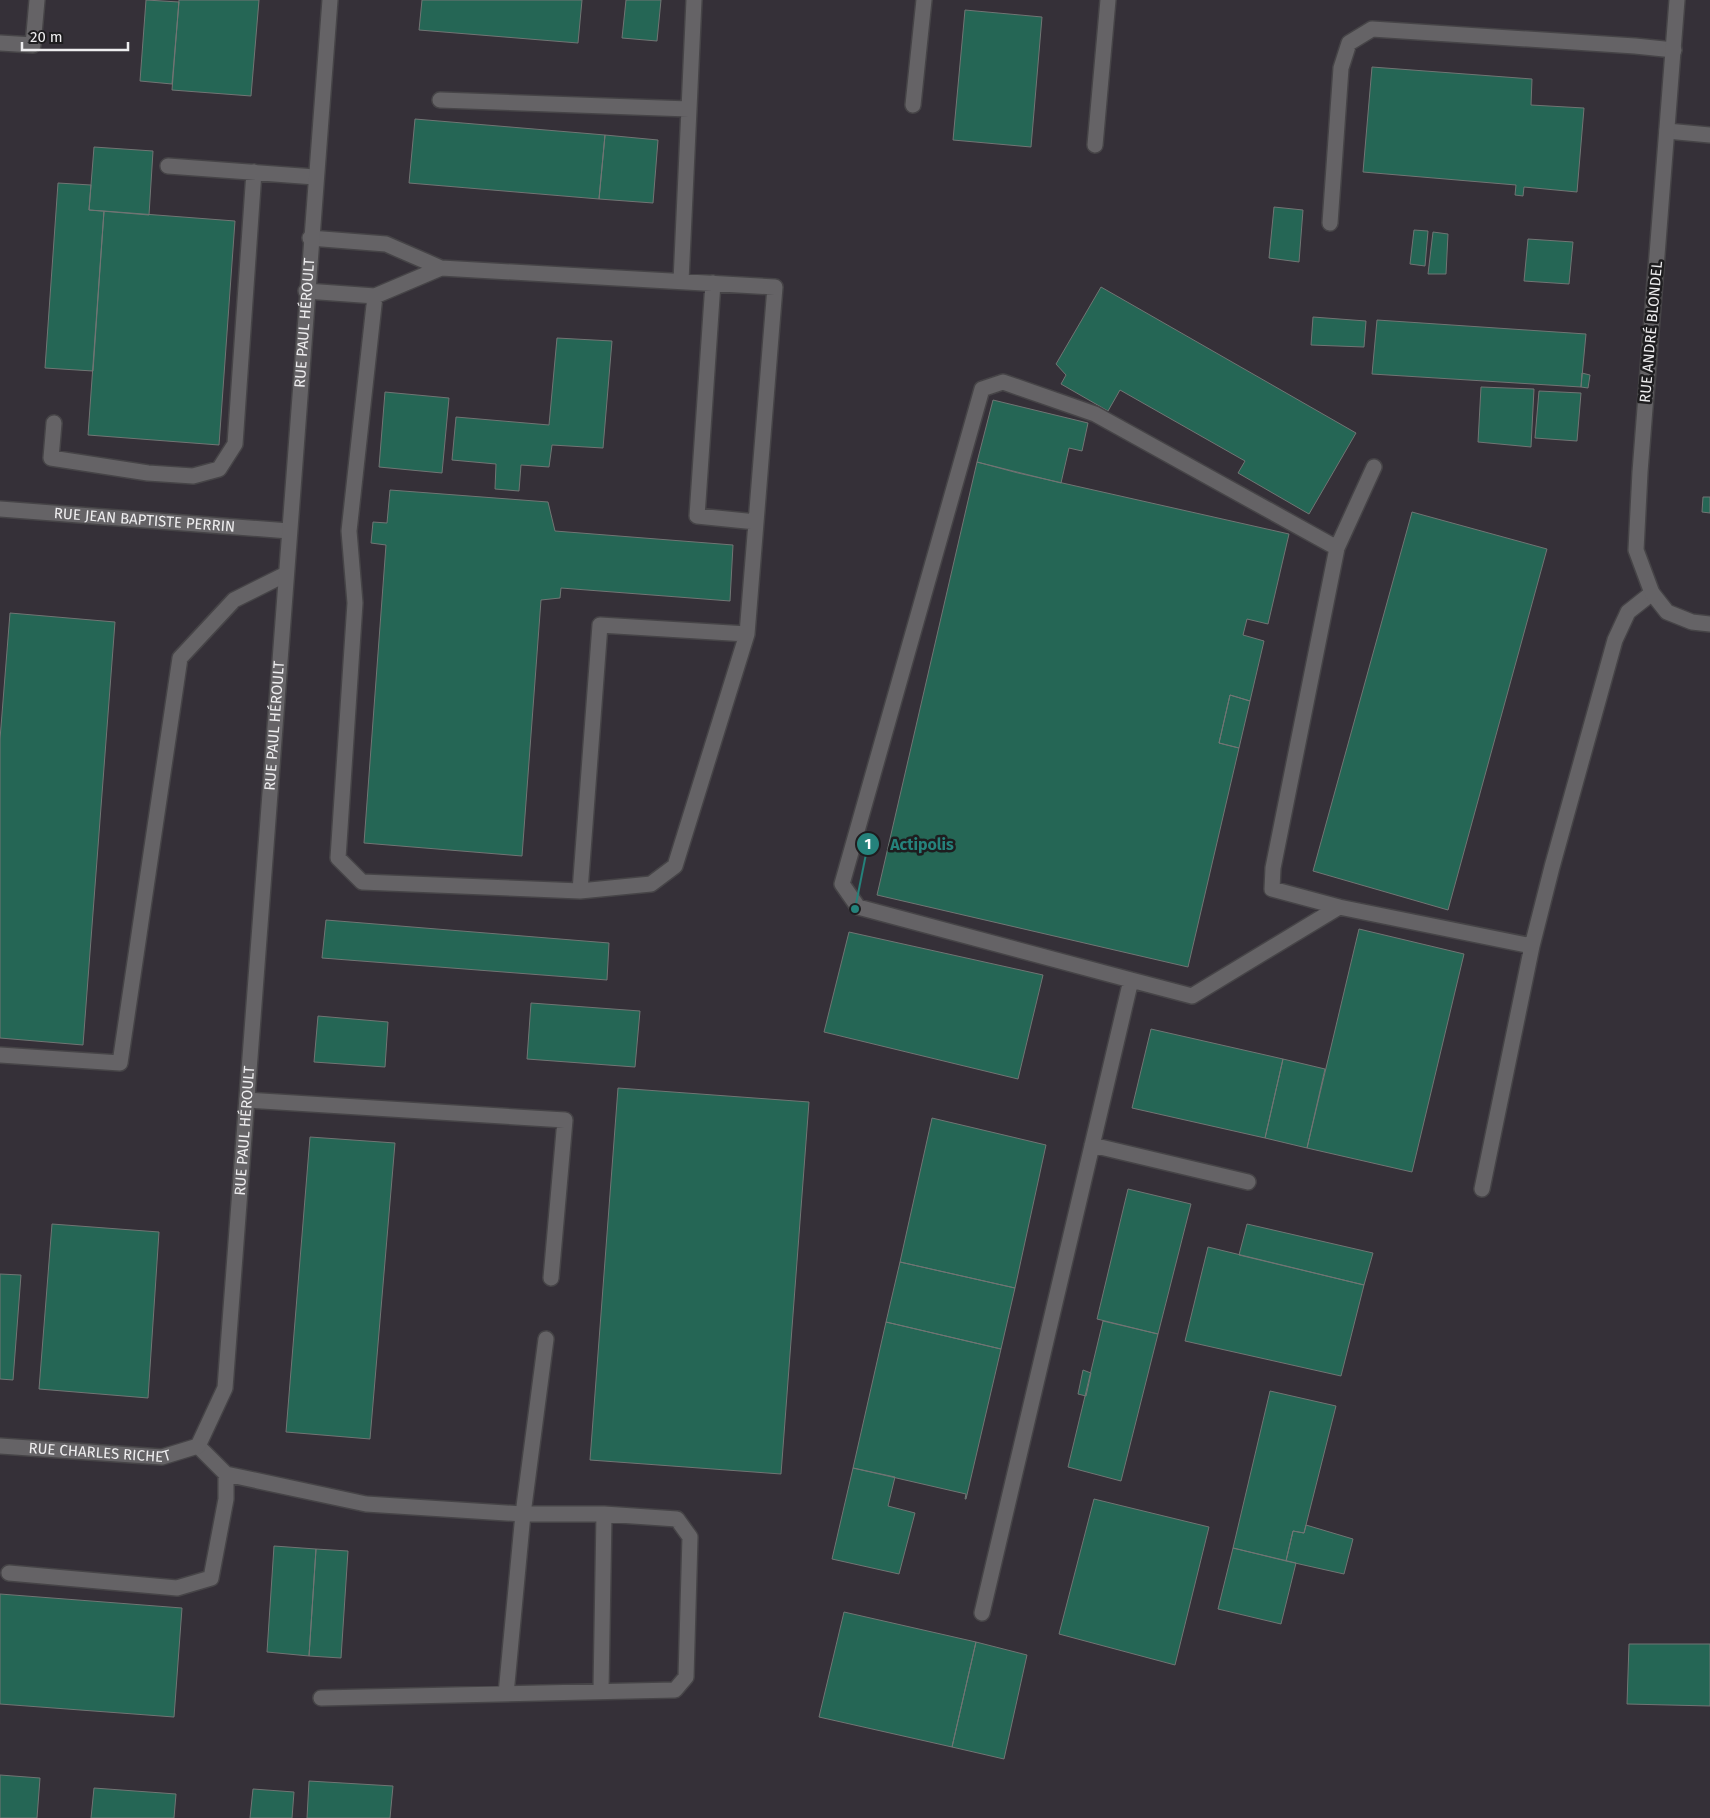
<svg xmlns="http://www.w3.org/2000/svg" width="1710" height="1818" font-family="'Fira Sans',sans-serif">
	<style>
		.built { fill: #353038 }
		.building { fill: #256655; stroke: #717574 }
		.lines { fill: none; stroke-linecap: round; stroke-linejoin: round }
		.service-casing { stroke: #464447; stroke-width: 18 }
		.minor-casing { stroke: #464447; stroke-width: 18 }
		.service { stroke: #656366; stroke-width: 15 }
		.minor { stroke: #656366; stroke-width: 15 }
		.labels { text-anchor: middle; stroke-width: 5; stroke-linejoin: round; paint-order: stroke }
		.street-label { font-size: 15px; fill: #eeedef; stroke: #1e1d1f }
		.leader { fill: none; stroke: #25827b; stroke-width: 2 }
		.callout-dot { fill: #25827b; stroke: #1e1d1f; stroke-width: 2 }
		.mark-label { font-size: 15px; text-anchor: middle; font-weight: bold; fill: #fff }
		.callout-label { font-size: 16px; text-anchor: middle; font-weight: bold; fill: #25827b; stroke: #1e1d1f; stroke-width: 5; stroke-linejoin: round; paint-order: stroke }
	</style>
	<rect width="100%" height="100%" fill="#282629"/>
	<path class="built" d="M 0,0 L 1710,0 L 1710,1818 L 0,1818 Z"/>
	<path class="building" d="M 146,0 L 179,2 L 172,84 L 140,81 Z
		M 179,0 L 259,0 L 251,96 L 172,90 Z
		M 422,0 L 582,0 L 578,43 L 419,30 Z
		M 626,0 L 661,0 L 657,41 L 622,38 Z
		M 965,10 L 1042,17 L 1031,147 L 953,140 Z
		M 1372,67 L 1532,79 L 1531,105 L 1584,108 L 1577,192 L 1524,187 L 1523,196 L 1515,195 L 1516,185 L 1363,172 Z
		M 415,119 L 605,135 L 599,199 L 409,183 Z
		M 605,135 L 658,140 L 653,203 L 599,199 Z
		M 94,147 L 153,151 L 149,215 L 89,210 Z
		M 58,183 L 91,185 L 89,210 L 104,211 L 93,371 L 45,368 Z
		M 1274,207 L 1303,210 L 1299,262 L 1269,258 Z
		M 104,211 L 235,221 L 219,445 L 88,435 Z
		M 1414,230 L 1428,231 L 1425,266 L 1410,264 Z
		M 1433,232 L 1448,234 L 1446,274 L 1428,274 Z
		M 1528,239 L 1573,242 L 1569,284 L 1524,281 Z
		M 1101,287 L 1356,433 L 1309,514 L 1238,473 L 1245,461 L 1120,390 L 1108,411 L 1061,384 L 1066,375 L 1056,364 Z
		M 1313,317 L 1366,321 L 1364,347 L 1311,345 Z
		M 1377,320 L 1586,334 L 1581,387 L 1372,374 Z
		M 557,338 L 612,341 L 603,448 L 552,445 L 549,467 L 521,465 L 519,491 L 495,489 L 496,464 L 452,460 L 456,417 L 549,425 Z
		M 1582,373 L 1590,375 L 1588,388 L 1581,387 Z
		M 1481,387 L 1534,389 L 1531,447 L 1478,442 Z
		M 1539,391 L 1581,393 L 1577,441 L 1535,438 Z
		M 385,392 L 449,398 L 442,473 L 379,467 Z
		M 993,400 L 1088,423 L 1082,451 L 1069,448 L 1061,483 L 977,462 Z
		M 977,462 L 1018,473 L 1289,534 L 1268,624 L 1247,619 L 1243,635 L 1264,641 L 1250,701 L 1230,695 L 1219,743 L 1239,748 L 1188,967 L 877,895 Z
		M 390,490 L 548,502 L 555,531 L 733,545 L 730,601 L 561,588 L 560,598 L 541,600 L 522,856 L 364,843 L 386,545 L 371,543 L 373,522 L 387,523 Z
		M 1703,497 L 1710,497 L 1710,513 L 1702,512 Z
		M 1412,512 L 1547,549 L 1448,910 L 1313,871 Z
		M 10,613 L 115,622 L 83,1045 L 0,1038 L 0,739 Z
		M 1230,695 L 1250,701 L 1239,748 L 1219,743 Z
		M 326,920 L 609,943 L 607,980 L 322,958 Z
		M 1359,929 L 1464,954 L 1412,1172 L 1307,1148 Z
		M 849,932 L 1043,975 L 1018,1079 L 824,1032 Z
		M 531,1003 L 640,1011 L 635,1067 L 527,1059 Z
		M 318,1016 L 388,1022 L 385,1067 L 314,1062 Z
		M 1151,1029 L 1283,1059 L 1265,1138 L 1132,1108 Z
		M 1283,1059 L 1325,1069 L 1307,1148 L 1265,1138 Z
		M 618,1088 L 809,1102 L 781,1474 L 590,1460 Z
		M 932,1118 L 1046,1145 L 1015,1288 L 900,1262 Z
		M 310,1137 L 395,1143 L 370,1439 L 286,1432 Z
		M 1128,1189 L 1191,1204 L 1158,1334 L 1097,1319 Z
		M 52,1224 L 159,1232 L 148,1398 L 39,1389 Z
		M 1247,1224 L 1373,1253 L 1364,1285 L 1239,1255 Z
		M 1208,1247 L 1364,1285 L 1341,1376 L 1185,1341 Z
		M 900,1262 L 1015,1288 L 1001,1349 L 886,1322 Z
		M 0,1274 L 21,1275 L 13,1380 L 0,1379 Z
		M 1103,1321 L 1158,1334 L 1121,1481 L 1068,1467 Z
		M 886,1322 L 1001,1349 L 966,1499 L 965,1499 L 966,1494 L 853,1468 Z
		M 1083,1370 L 1091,1373 L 1086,1396 L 1078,1394 Z
		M 1270,1391 L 1336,1406 L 1304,1533 L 1293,1531 L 1286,1561 L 1233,1548 Z
		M 853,1468 L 895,1477 L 888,1506 L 915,1513 L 899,1574 L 832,1559 Z
		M 1094,1499 L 1209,1527 L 1175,1665 L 1059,1634 Z
		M 1306,1525 L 1353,1539 L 1344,1574 L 1286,1561 L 1293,1531 L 1304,1533 Z
		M 274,1546 L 316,1549 L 309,1656 L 267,1652 Z
		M 1233,1548 L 1296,1563 L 1281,1624 L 1218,1609 Z
		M 316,1549 L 348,1551 L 341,1658 L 309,1656 Z
		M 0,1594 L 182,1608 L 174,1717 L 0,1704 Z
		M 844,1612 L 976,1642 L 952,1747 L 819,1717 Z
		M 976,1642 L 1027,1655 L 1004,1759 L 952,1747 Z
		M 1629,1644 L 1710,1644 L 1710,1706 L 1627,1704 Z
		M 0,1775 L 40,1778 L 37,1818 L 0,1818 Z
		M 309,1781 L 393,1786 L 390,1818 L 307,1818 Z
		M 94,1788 L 176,1794 L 174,1818 L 91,1818 Z
		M 253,1789 L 294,1792 L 292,1818 L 250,1818 Z"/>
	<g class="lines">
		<defs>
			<path id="service" d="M 0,43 L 33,45 L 37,0
				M 440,100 L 689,109 L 681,281
				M 913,105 L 924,0
				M 689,109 L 694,0
				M 1667,131 L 1710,135
				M 1095,145 L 1108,0
				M 168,166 L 315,177
				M 1330,223 L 1341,68 L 1349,43 L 1372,29 L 1635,46 L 1674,50
				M 310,238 L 386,244 L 441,268 L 775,287 L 747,634 L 675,866 L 651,884 L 580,891 L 362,882 L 338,858 L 355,603 L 349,531 L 375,296
				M 713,283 L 697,516 L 756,522
				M 306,291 L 375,296 L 441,268
				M 54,423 L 51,458 L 148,473 L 193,476 L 219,469 L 235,444 L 254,172
				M 580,891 L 600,625 L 747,634
				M 1339,907 L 1272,889 L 1273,868 L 1337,548 L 1374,467
				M 1131,980 L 858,907 L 842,884 L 982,389 L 1003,382 L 1095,414 L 1337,548
				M 0,1055 L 120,1063 L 180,658 L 234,600 L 286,574
				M 247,1100 L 565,1120 L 551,1278
				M 1092,1145 L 1248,1182
				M 1482,1189 L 1532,946
				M 226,1474 L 366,1504 L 523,1514 L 604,1514 L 677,1519 L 690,1537 L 686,1677 L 675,1690 L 321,1698
				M 9,1573 L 177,1588 L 211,1578 L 226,1499 L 226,1474 L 198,1446
				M 982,1613 L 1131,980 L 1192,996 L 1339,907 L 1532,946 L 1552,867 L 1615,640 L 1628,612 L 1652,593
				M 601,1690 L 604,1514
				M 506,1694 L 523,1514 L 546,1339"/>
			<g id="minor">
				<path d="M 1677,0 L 1640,472 L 1636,550 L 1652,593 L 1667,612 L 1692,622 L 1710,624"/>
				<path id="s1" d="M 0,509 L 289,531"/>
				<path id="s2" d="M 0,1446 L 162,1457 L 198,1446 L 225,1388 C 261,925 292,462 330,0"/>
			</g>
		</defs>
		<use href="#service" class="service-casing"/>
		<use href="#minor" class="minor-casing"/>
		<use href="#service" class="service"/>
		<use href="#minor" class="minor"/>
	</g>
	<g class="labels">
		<g class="street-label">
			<text dy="5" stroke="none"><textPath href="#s2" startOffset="1332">RUE PAUL HÉROULT</textPath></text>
			<text transform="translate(1651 332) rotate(-85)" y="5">RUE ANDRÉ BLONDEL</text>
			<text dy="5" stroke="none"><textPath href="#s1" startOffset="145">RUE JEAN BAPTISTE PERRIN</textPath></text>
			<text dy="5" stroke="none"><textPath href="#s2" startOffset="928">RUE PAUL HÉROULT</textPath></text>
			<text dy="5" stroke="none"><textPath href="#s2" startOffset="522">RUE PAUL HÉROULT</textPath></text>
			<text dy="5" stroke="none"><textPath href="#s2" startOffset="100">RUE CHARLES RICHET</textPath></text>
		</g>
	</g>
	<path class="leader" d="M855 909L868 844"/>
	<g class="callout-dot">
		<circle cx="855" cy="909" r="5"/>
		<circle cx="868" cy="844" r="12"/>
	</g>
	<g class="mark-label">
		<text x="868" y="849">1</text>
	</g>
	<g class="callout-label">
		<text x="922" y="850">Actipolis</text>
	</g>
	<path d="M22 42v8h106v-8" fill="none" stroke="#eeedef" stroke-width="2.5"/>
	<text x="30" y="42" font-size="15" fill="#eeedef" stroke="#1e1d1f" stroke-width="4" paint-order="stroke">20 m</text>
</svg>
